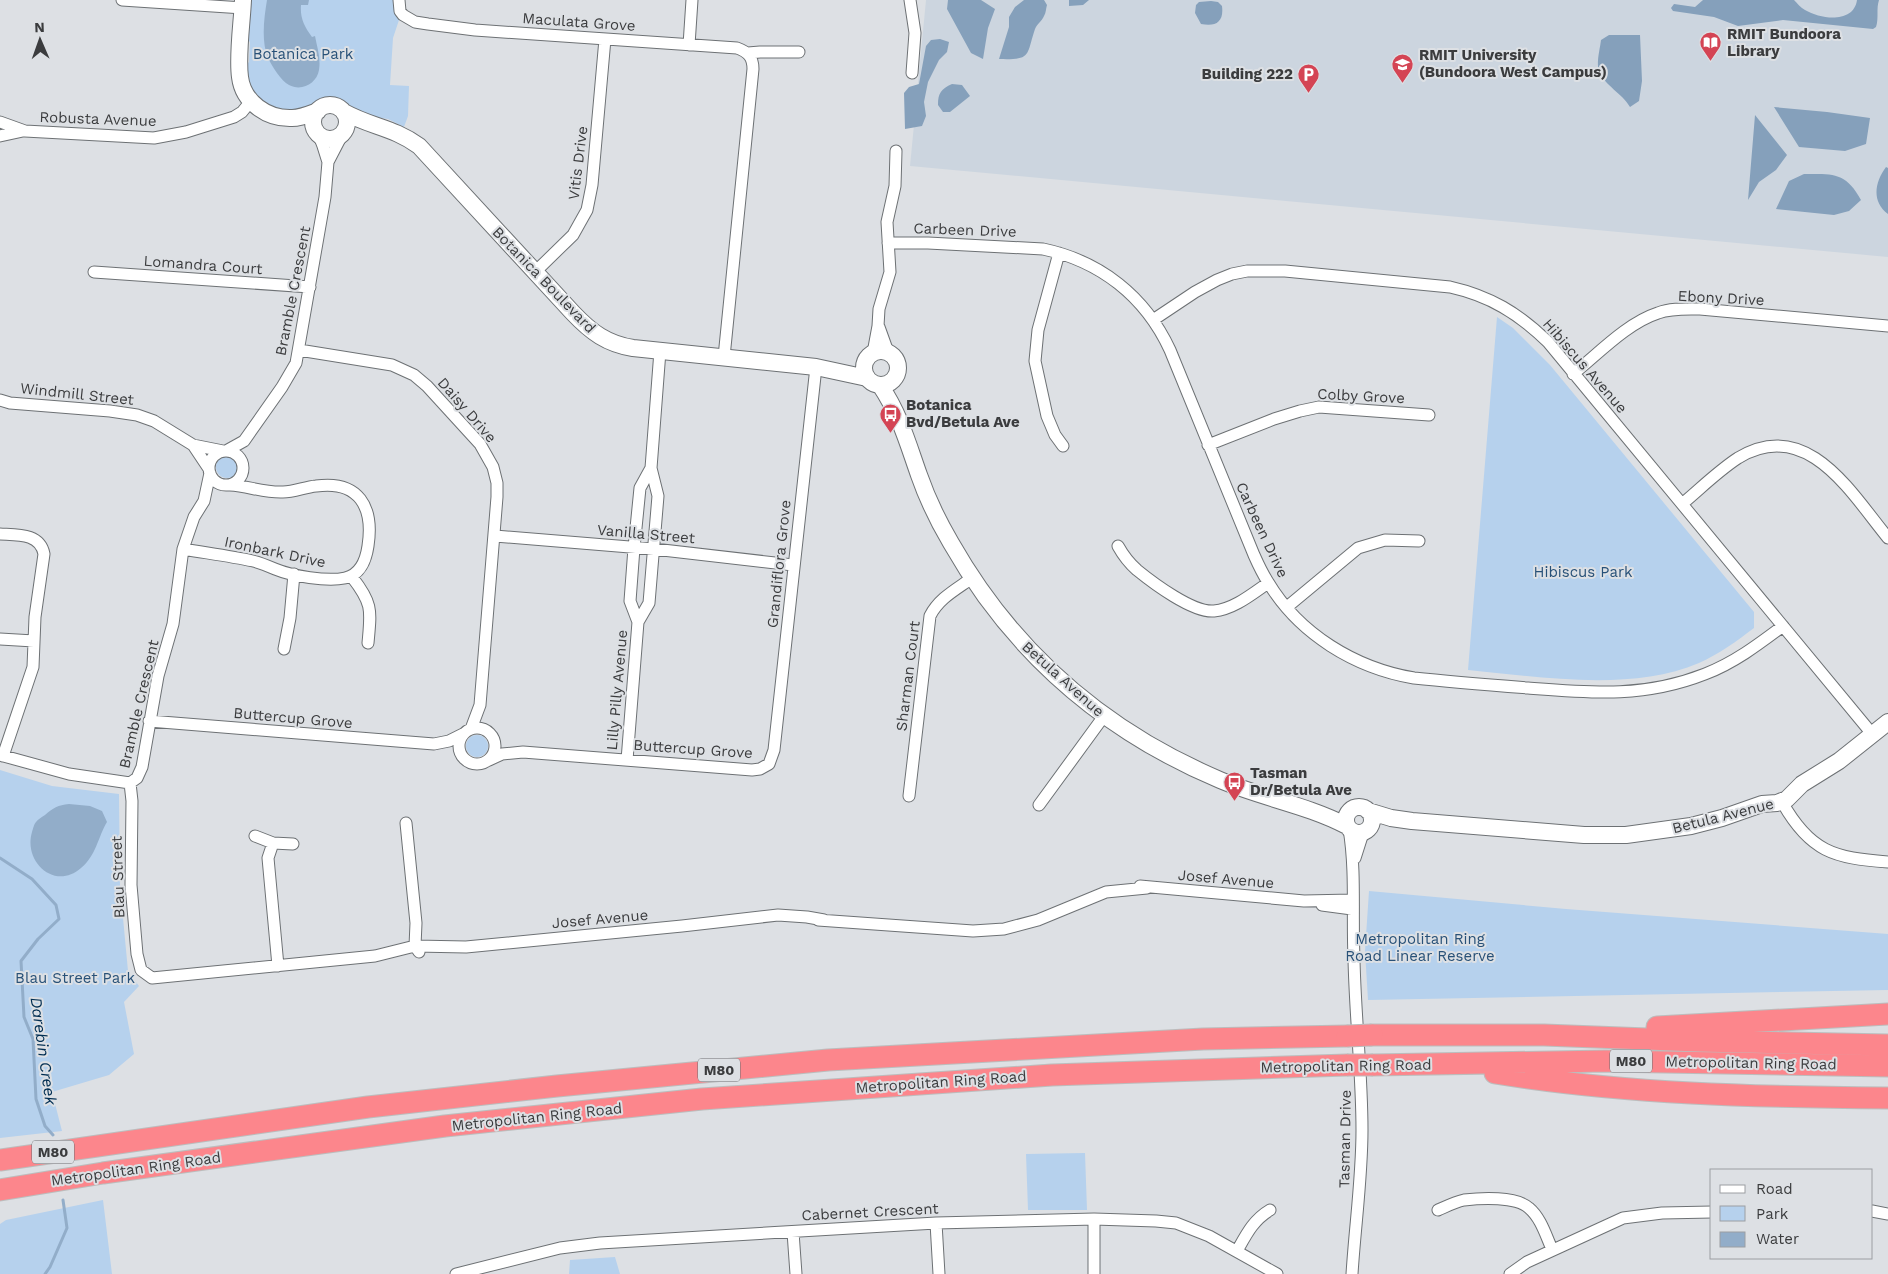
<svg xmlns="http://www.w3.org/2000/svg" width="1888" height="1274" font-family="'Work Sans',sans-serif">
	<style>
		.built { fill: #ccd5df }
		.green { fill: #b6d1ed }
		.forest { fill: #85a0bb }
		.water { fill: #92adc9 }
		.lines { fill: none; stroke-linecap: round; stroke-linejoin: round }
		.stream { stroke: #92adc9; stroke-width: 3 }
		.street-casing { stroke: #6d7174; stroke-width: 13 }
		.secondary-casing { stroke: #6d7174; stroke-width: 18 }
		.highway-casing { stroke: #bcbdbd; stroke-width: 23 }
		.street { stroke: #fff; stroke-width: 11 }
		.secondary { stroke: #fff; stroke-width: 16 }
		.highway { stroke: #fc868c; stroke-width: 21 }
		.highway-bridge-casing { stroke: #bcbdbd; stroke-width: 23; stroke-linecap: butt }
		.highway-bridge { stroke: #fc868c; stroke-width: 21 }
		.labels { text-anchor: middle; stroke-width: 4; stroke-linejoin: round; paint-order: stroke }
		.shield { fill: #dde0e4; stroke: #6c6d70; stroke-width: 1 }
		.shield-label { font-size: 14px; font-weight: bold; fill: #3b3c3e }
		.street-label { font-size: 15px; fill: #3b3c3e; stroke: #dde0e4 }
		.poi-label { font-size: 15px; font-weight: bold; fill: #3b3c3e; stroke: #dde0e4; text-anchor: start }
		.park-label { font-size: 15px; fill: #285178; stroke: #dde0e4 }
		.water-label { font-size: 16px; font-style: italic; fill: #012e52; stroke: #dde0e4 }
	</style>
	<rect width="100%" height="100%" fill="#dde0e4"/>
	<path class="built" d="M 926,0 L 1888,0 L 1888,257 L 910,166 Z"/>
	<path class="green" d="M 250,0 L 394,0 L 394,9 L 399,20 L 393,38 L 390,85 L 409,86 L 408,116 L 404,127 L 388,119 L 375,117 L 329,102 L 307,110 L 279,111 L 261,102 L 250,87 L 246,65 L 249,62 L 250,42 L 247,39 Z
		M 1497,317 L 1513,328 L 1550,365 L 1754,612 L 1754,628 C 1737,641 1719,654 1699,663 C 1631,692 1540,677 1468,670 Z
		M216 467a11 11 0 1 1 22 0a11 11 0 1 1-22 0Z
		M466 746a11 11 0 1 1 22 0a11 11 0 1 1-22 0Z
		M 0,770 L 52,786 L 119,794 L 120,886 L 128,971 L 139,986 L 124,1002 L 134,1054 L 109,1075 L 52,1092 L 62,1131 L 0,1138 Z
		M 1369,891 L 1566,909 L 1888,934 L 1888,990 L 1368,1000 L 1365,951 Z
		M 1085,1153 L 1087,1210 L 1028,1210 L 1026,1154 Z
		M 103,1200 L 112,1274 L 0,1274 L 0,1224 L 6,1220 Z
		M 615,1257 L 620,1274 L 569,1274 L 570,1260 Z"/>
	<path class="forest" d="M 948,0 L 981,0 L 995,9 L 988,28 L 983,59 L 971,53 L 947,9 Z
		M 1024,0 L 1044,0 L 1047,5 C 1046,8 1046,13 1044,16 C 1042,21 1037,24 1035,29 C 1026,56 1032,60 999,59 L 1009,27 L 1009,17 L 1015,7 Z
		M 1069,0 L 1089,0 L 1083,5 L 1069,6 Z
		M 1703,0 L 1794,0 C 1797,3 1801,8 1805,10 C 1822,20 1854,23 1857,0 L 1879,0 C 1876,9 1879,18 1876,27 L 1873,29 L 1783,20 L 1738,26 L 1714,17 L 1673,11 L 1671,8 L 1674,4 L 1695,7 Z
		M 1211,1 L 1218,2 L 1222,6 C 1224,22 1216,27 1201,24 L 1195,13 L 1196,5 L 1199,2 Z
		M 1609,35 L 1640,35 L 1642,81 L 1639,101 L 1630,107 C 1622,93 1605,86 1599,71 C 1596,63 1600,49 1601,40 Z
		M 940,39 L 949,42 L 947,52 L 939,60 L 928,82 L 924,102 L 926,116 L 922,126 L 905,129 L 904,93 L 909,87 L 919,84 L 926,46 L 931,40 Z
		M 952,84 L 962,85 L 970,96 L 950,112 L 943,112 L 938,105 C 938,93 941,89 952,84 Z
		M 1774,107 L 1827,112 L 1870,118 L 1866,144 L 1845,151 L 1799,147 Z
		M 1755,115 L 1787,155 L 1776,170 L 1759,182 L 1748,200 Z
		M 1886,167 L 1888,168 L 1888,214 C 1871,201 1875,182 1886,167 Z
		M 1804,174 C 1833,174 1846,172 1861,200 L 1849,211 L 1834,215 L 1776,209 L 1789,181 Z"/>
	<path class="water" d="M 267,0 L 309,0 L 308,5 L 301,5 C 300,18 304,26 312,37 L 315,36 C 317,47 321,58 319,70 C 317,83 302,92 289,85 C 281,81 272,66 268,58 C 261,41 264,18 267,0 Z
		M 69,804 L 90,806 L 102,811 L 107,822 C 98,837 96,856 81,868 C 55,891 23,862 32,832 C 33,829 34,824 36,822 C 38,819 42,817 45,815 C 53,808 58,805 69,804 Z"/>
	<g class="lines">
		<path class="stream" d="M 0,858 L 32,879 L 56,905 L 59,919 L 38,939 L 21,961 L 24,1017 L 33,1039 L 36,1099 L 45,1126 L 53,1135
			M 45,1274 L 50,1267 L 67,1228 L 63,1200"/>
		<defs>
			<path id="street" d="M 122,0 L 243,8
				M 399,0 L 400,11 L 403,15 L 415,22 L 428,24 L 475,30 L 737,48 C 748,52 753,57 753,69 L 724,357
				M 910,0 L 915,33 L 912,73
				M 689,45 L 692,0
				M 748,53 L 760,52 L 799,52
				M 0,122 L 25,131 L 154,138 L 186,132 L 234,117 L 242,112 L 251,101
				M 318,133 L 323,146 L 328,162
				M 0,136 L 23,131
				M 888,243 L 928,243 L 1043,249 C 1100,261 1145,296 1170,350 L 1254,555 C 1258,564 1262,573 1268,582 C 1299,634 1355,668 1414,678 C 1452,682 1490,685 1528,688 C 1592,693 1644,698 1705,674 C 1734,663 1759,644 1783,626
				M 1059,253 L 1038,330 L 1035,361 L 1047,416 L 1055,435 L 1063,446
				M 94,272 L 310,287
				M 535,272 L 573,235 L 587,210 L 592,185 L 605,39
				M 1153,320 L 1195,292 L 1217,280 L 1232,274 L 1247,271 L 1285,271 L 1450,287 C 1490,296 1518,313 1548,342 L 1873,735
				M 879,327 L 888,352
				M 299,350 L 392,365 L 414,375 L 427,386 L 480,444 L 493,467 L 497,483 L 497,497 L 480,705 L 471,729
				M 873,353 L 878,326 L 879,309 L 890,272 L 887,222 L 895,186 L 896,151
				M 1573,374 C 1598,354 1627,323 1658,313 C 1671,308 1686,309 1700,309 L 1888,326
				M 0,400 L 10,403 L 110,411 L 137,415 L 154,421 L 193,445 L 223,451
				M 193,445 L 209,469
				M 1208,445 L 1274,419 L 1300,411 L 1319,407 L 1429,415
				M209 468a17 17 0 1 1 34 0a17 17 0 1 1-34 0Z
				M 226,451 L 244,441 L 282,387 L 296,363 L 325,197 L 328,162 L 342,135
				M 1682,504 C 1700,489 1718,471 1738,458 C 1807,416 1851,493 1888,538
				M 0,534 C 17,535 40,533 44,554 L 35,617 L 33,667 L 3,756
				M 495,536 L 654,549 L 793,565
				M 1118,546 C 1123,555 1129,563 1137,570 C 1153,583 1193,613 1214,611 C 1234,609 1252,594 1268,583
				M 183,549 C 206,553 230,556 253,561 C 261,563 268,566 275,569 C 292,576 327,582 345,578 C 360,575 366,560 368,546 C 374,507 359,480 316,486 C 305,487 294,492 283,492 C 265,493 248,486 230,485
				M 352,577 C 373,604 371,610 368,643
				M 1287,607 L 1358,548 L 1385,540 L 1419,541
				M 638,622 L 649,603 L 652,567 L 658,496 L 651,468 L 660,351
				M 0,639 L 34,641
				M 284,649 L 290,618 L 294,574
				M 149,721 L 434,744 L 449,741 L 463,734
				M459 746a18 18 0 1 1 36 0a18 18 0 1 1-36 0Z
				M 0,755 L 69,774 L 130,783 L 137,778 L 142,767 L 158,676 L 173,624 L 183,549 L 194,517 L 204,501 L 210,473
				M 489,760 L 502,754 L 523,752 L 752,770 L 760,769 L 769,764 L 774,750 L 816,367
				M 627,760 L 638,622 L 630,601 L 634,548 L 640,488 L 651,468
				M 130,783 L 132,801 L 131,885 L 137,954 L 141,970 L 152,978 L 375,956 L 415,946 L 466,947 L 682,926 L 778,915 L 807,917 L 824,920
				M 909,796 L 930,616 C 939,598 957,589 972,578
				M 1782,802 C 1810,852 1834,858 1888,862
				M 1039,805 L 1104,716
				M 406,823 L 416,923 L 415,946 L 419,952
				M 1349,829 C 1356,871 1352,916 1354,958 C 1355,1016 1362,1072 1362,1130 C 1362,1178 1355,1226 1352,1274
				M 255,836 L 273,843 L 293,844
				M 273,843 L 268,858 L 278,966
				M 1355,858 L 1363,833
				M 1140,886 L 1304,901 L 1352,900
				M 1322,905 L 1352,909
				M 818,920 L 973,931 L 1004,929 L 1038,920 L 1106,892 L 1147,888
				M 1438,1210 C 1447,1206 1455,1202 1464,1200 C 1481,1198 1516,1196 1529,1208 C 1541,1218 1546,1236 1552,1249
				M 1872,1211 L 1888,1214
				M 1094,1219 L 1094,1274
				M 936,1223 L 939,1274
				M 793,1232 L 796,1274
				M 1237,1251 C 1246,1235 1253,1220 1270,1210
				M 456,1274 L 560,1248 L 600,1243 L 936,1223 L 1094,1219 L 1156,1221 L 1176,1223 L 1209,1236 L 1277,1274
				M 1510,1274 L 1527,1262 L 1623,1218 L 1662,1213 L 1712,1212"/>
			<path id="secondary" d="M 243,0 C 242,23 237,55 240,77 C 243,102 267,119 292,118 C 301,118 310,114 318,111
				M313 122a17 17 0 1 1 34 0a17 17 0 1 1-34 0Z
				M 344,112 C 371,127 393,127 419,146 L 573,313 C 591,332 607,344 633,348 L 816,367 L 867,378
				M864 368a17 17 0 1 1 34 0a17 17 0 1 1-34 0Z
				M 880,385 C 900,415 907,441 919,475 C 927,498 938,521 951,543 C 1013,652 1104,731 1220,780 C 1262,798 1307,805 1347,826
				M1346 820a13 13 0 1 1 26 0a13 13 0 1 1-26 0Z
				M 1368,811 L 1391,818 L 1412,821 L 1584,835 L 1626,835 L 1691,826 L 1722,818 L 1762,804 L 1777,803 L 1787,799 L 1802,784 L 1839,761 L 1888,722"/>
			<path id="highway" d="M 1657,1027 L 1888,1014
				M 1372,1035 L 1544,1035 L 1699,1041 L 1888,1045
				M 1373,1065 L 1606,1061 L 1888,1066
				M 1495,1073 C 1624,1094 1757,1097 1888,1098
				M 0,1160 L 368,1107 L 557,1086 L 828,1060 L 1203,1039 L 1347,1036
				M 0,1190 L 103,1173 L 445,1126 L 702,1099 L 1052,1075 L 1347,1065"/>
		</defs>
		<use href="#street" class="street-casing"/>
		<use href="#secondary" class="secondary-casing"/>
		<use href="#highway" class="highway-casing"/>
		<use href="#street" class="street"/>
		<use href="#secondary" class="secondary"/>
		<use href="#highway" class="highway"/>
		<defs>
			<path id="highway-bridge" d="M 1347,1036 L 1372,1035
				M 1347,1065 L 1373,1065"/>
		</defs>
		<use href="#highway-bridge" class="highway-bridge-casing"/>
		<use href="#highway-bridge" class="highway-bridge"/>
	</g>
	<defs>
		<symbol id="library-pin" viewBox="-11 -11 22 30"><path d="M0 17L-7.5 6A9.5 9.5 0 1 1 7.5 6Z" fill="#d44454" stroke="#dde0e4"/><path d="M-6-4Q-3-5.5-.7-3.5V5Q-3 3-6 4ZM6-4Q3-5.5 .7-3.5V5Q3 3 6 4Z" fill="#fff"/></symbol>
		<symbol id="university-pin" viewBox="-11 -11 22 30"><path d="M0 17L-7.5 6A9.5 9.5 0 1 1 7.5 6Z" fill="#d44454" stroke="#dde0e4"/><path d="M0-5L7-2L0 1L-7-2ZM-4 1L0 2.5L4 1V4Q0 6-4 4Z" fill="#fff"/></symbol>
		<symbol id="parking-pin" viewBox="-11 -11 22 30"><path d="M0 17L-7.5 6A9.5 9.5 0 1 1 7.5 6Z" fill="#d44454" stroke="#dde0e4"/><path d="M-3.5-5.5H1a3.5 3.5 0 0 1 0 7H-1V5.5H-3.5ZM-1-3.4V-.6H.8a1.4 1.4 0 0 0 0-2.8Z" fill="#fff"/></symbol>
		<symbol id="bus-pin" viewBox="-11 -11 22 30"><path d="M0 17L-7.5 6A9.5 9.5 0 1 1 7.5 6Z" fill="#d44454" stroke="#dde0e4"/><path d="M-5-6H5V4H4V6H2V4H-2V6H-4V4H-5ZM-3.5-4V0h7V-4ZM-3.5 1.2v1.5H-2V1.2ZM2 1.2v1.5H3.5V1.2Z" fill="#fff"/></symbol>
	</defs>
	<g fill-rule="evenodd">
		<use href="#library-pin" x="1698" y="30" width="25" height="34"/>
		<use href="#university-pin" x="1390" y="52" width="25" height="34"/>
		<use href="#parking-pin" x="1296" y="62" width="25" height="34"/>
		<use href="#bus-pin" x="878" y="402" width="25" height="34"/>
		<use href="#bus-pin" x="1222" y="770" width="25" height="34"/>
	</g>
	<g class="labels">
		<g class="shield">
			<rect x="1610" y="1049.5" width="42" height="23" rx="4"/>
			<rect x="698" y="1058.5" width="42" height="23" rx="4"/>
			<rect x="32" y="1140.5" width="42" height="23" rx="4"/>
		</g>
		<g class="shield-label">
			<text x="1631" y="1066">M80</text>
			<text x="719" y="1075">M80</text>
			<text x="53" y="1157">M80</text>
		</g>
		<g class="street-label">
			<text transform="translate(579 22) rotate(4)" y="5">Maculata Grove</text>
			<text transform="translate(98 119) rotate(2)" y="5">Robusta Avenue</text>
			<text transform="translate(578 163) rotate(-83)" y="5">Vitis Drive</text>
			<text transform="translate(965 230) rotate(2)" y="5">Carbeen Drive</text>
			<text transform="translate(203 265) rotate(4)" y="5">Lomandra Court</text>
			<text transform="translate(544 280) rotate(46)" y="5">Botanica Boulevard</text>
			<text transform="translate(293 291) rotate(-79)" y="5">Bramble Crescent</text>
			<text transform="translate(1721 298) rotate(3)" y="5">Ebony Drive</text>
			<text transform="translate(1585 366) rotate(49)" y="5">Hibiscus Avenue</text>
			<text transform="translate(77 394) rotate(6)" y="5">Windmill Street</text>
			<text transform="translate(1361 396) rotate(3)" y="5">Colby Grove</text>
			<text transform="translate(467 410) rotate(49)" y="5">Daisy Drive</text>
			<text transform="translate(1262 530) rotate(65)" y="5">Carbeen Drive</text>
			<text transform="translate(646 534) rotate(5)" y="5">Vanilla Street</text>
			<text transform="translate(275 552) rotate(12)" y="5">Ironbark Drive</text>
			<text transform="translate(779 564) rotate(-84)" y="5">Grandiflora Grove</text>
			<text transform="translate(908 676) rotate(-83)" y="5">Sharman Court</text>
			<text transform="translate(1063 679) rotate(42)" y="5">Betula Avenue</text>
			<text transform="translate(617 690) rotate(-85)" y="5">Lilly Pilly Avenue</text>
			<text transform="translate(139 704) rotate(-77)" y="5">Bramble Crescent</text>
			<text transform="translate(293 718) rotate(5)" y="5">Buttercup Grove</text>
			<text transform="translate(693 749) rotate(4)" y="5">Buttercup Grove</text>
			<text transform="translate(1723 816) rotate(-14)" y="5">Betula Avenue</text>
			<text transform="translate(118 877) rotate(-92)" y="5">Blau Street</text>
			<text transform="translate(1226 879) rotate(5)" y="5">Josef Avenue</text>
			<text transform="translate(600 919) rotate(-5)" y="5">Josef Avenue</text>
			<text transform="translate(1751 1063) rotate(1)" y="5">Metropolitan Ring Road</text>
			<text transform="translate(1346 1066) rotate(-1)" y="5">Metropolitan Ring Road</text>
			<text transform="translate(941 1082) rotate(-4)" y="5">Metropolitan Ring Road</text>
			<text transform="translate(537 1117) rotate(-6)" y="5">Metropolitan Ring Road</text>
			<text transform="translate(1345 1139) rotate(-89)" y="5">Tasman Drive</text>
			<text transform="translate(136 1169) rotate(-8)" y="5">Metropolitan Ring Road</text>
			<text transform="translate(870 1212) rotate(-3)" y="5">Cabernet Crescent</text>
		</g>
		<g class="poi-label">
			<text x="1727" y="39">RMIT Bundoora<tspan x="1727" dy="17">Library</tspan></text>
			<text x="1419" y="60">RMIT University<tspan x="1419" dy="17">(Bundoora West Campus)</tspan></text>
			<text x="1293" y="79" text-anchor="end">Building 222</text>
			<text x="906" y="410">Botanica<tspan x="906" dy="17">Bvd/Betula Ave</tspan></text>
			<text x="1250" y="778">Tasman<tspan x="1250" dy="17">Dr/Betula Ave</tspan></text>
		</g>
		<g class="park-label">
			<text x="303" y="59">Botanica Park</text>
			<text x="1583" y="577">Hibiscus Park</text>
			<text x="1420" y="944">Metropolitan Ring<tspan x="1420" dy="17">Road Linear Reserve</tspan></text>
			<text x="75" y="983">Blau Street Park</text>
		</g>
		<g class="water-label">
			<text transform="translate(44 1051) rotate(82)" y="6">Darebin Creek</text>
		</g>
	</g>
	<rect x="1710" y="1169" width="162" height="90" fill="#dde0e4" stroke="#9c9ea2"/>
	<rect x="1720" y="1185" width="25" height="8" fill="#ffffff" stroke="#9c9ea2"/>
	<text x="1756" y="1194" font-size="15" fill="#3b3c3e">Road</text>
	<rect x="1720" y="1206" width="25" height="15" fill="#b6d1ed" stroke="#9c9ea2"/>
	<text x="1756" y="1219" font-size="15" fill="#3b3c3e">Park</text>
	<rect x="1720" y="1232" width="25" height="15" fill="#92adc9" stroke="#9c9ea2"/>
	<text x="1756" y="1244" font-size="15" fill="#3b3c3e">Water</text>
	<g transform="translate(40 40) rotate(358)" stroke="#dde0e4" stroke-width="4" paint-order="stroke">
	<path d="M0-4L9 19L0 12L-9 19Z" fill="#3b3c3e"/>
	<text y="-8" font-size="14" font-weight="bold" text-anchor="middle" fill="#3b3c3e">N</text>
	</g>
</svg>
